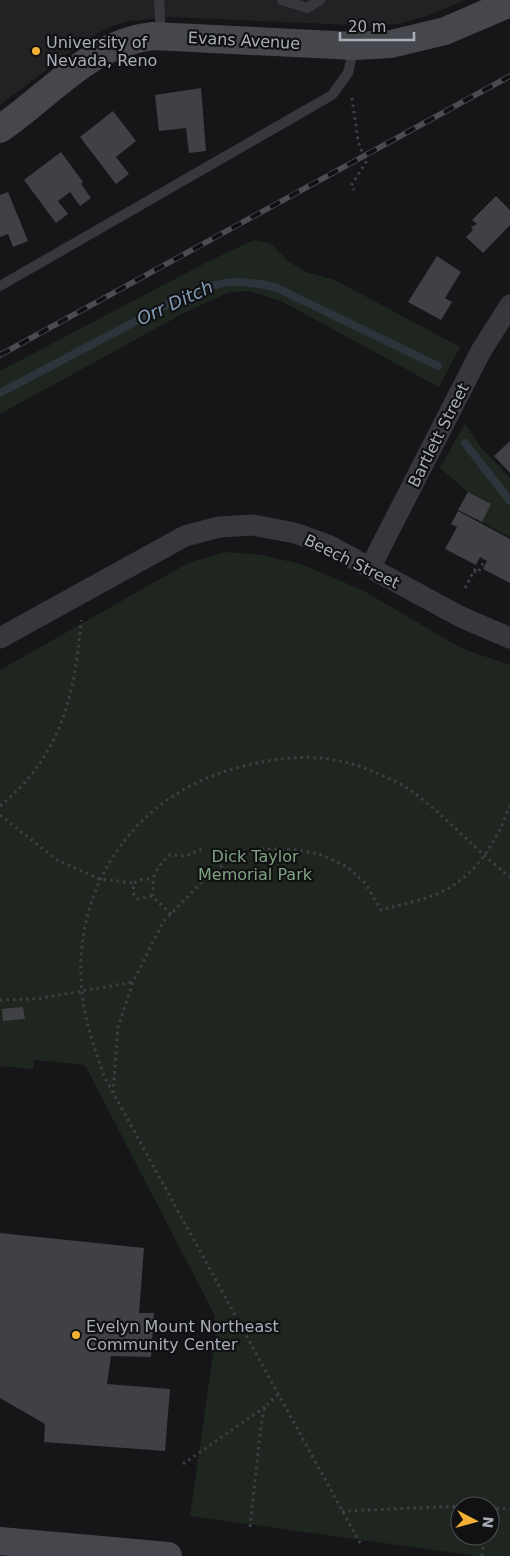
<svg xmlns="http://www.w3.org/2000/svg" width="510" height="1556" font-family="'DejaVu Sans',sans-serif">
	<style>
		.built { fill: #222225 }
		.green { fill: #1e261f; fill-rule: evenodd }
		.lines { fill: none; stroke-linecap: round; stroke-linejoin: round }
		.stream { stroke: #2c353c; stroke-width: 8 }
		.building { fill: #404145 }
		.path { stroke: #3d3f44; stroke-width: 3; stroke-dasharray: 2.5 4; stroke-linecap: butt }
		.lane { stroke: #37383d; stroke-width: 10 }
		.street { stroke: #37383d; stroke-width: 21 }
		.secondary { stroke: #45474d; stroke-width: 28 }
		.rail-casing { stroke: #4a4c52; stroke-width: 5.5 }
		.rail { stroke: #111113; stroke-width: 4; stroke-dasharray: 11; stroke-linecap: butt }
		.poi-dot { fill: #f2b134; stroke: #111113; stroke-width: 2 }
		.labels { text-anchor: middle; stroke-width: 4.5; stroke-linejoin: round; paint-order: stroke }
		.street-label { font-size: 16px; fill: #a8adb8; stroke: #111113 }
		.poi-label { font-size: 16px; fill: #a8adb8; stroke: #111113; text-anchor: start }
		.park-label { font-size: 16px; fill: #7fa381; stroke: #111113 }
		.water-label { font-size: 18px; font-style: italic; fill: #7f9bb3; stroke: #111113 }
	</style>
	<rect width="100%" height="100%" fill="#161618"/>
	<path class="built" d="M 0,0 L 466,0 L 426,16 L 398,24 L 373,26 L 169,17 L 129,21 L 109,27 L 86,40 L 0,105 Z"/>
	<path class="green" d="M 254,240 L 270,243 L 288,261 L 306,272 L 335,280 L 460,347 L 439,387 L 281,301 L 248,291 L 229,292 L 184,313 L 0,414 L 0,371 L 209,261 Z
		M 465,423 L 480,446 L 510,478 L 510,537 L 482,522 L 491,504 L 468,492 L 440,468 Z
		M 227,552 L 261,555 L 301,564 L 362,590 L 461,648 L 510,665 L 510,1556 L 476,1556 L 190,1516 L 215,1340 L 215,1316 L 85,1065 L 34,1060 L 33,1069 L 0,1066 L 0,670 L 190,562 ZM 460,1506 L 490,1506 L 490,1536 L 460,1536 Z"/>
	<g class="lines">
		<path class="stream" d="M 0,393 L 189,293 C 226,280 236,279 275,287 L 438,366
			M 465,443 L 510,501"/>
	</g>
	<path class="building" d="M 201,88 L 206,151 L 189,153 L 186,128 L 159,131 L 155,95 Z
		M 113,111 L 136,141 L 116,157 L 129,174 L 116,184 L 80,137 Z
		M 61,152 L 83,182 L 81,184 L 91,198 L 80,206 L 70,192 L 58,201 L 68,214 L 56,223 L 24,180 Z
		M 8,192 L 28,241 L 13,247 L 8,234 L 0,237 L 0,195 Z
		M 496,196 L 510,210 L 510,225 L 483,253 L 466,237 L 473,230 L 471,227 L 477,224 L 472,220 Z
		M 437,256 L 461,272 L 445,298 L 452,302 L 441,320 L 408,302 Z
		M 510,441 L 510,473 L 494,456 Z
		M 468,492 L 491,504 L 482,522 L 458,510 Z
		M 458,511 L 510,539 L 510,583 L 483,569 L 487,561 L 480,557 L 476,565 L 445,549 L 457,527 L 451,524 Z
		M 23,1007 L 25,1019 L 3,1021 L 2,1009 Z
		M 0,1233 L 144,1248 L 139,1313 L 154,1313 L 151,1357 L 111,1356 L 107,1384 L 170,1389 L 165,1451 L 44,1442 L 45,1424 L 0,1398 Z"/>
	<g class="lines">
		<path class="path" d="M 352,98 L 358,141 L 366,162 L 351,186 L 354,190
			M 474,571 L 478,573 L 484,561
			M 465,588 L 477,565
			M 0,806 C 61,756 75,696 81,620
			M 0,815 L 57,860 L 99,879 L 134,883
			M 152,896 L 138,899 L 133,893 L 134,883 L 143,879 L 153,879
			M 171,914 L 152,896 C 154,890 153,886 153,880 C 155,870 163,861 169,855 L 186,856 L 202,849
			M 0,1000 L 37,999 L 133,982
			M 113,1093 L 118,1027 L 133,982 L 163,922 L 202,882 L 228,861 L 262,849 L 291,849 L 319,854 L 346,866 L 365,883 L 381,910 C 399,905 419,901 437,894 C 476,877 496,843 510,805
			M 183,1464 L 265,1407
			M 490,1508 L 510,1509
			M 342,1511 L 463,1506
			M 250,1527 L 261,1425 L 265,1407 L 278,1394
			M 360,1543 L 104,1076 C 95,1049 85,1022 82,993 C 71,889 133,797 233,769 C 275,757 317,752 359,766 C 375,772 397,781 410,790 C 446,816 475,850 510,877
			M 482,1556 L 485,1536"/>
		<path class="lane" d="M 159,0 L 161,36
			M 282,0 L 307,8 L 320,0
			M 0,286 L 332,95 L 348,73 L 354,47"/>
		<path class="street" d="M 370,568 L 481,351 L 510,305
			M 0,638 L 185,536 L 219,527 L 253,525 L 295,533 L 328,545 L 461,617 L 510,638"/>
		<path class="secondary" d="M 0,129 C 50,95 90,43 153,36 L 354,46 L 391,44 L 445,31 L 510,3
			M 0,1541 L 168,1556"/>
		<defs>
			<path id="rail" d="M 0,355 L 510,76"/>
		</defs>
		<use href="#rail" class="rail-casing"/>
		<use href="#rail" class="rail"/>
	</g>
	<g class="poi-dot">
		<circle cx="36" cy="51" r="5"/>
		<circle cx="76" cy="1335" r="5"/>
	</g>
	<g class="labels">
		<g class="street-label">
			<text transform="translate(244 40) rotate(3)" y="6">Evans Avenue</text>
			<text transform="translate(438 435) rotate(-63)" y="6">Bartlett Street</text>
			<text transform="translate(352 561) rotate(26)" y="6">Beech Street</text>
		</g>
		<g class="poi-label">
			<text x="46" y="48">University of<tspan x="46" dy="18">Nevada, Reno</tspan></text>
			<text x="86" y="1332">Evelyn Mount Northeast<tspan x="86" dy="18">Community Center</tspan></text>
		</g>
		<g class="park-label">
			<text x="255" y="862">Dick Taylor<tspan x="255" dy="18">Memorial Park</tspan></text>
		</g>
		<g class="water-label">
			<text transform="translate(175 303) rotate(-25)" y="6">Orr Ditch</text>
		</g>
	</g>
	<g transform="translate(475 1521) rotate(96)"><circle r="24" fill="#111113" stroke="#4d4f55"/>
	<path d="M0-4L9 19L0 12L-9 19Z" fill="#f2b134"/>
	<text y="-8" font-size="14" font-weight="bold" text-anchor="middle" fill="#a8adb8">N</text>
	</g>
	<path d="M340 32v8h74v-8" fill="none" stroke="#a8adb8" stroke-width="2.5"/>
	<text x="348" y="32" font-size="15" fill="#a8adb8" stroke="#111113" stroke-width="4" paint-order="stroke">20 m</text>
</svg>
